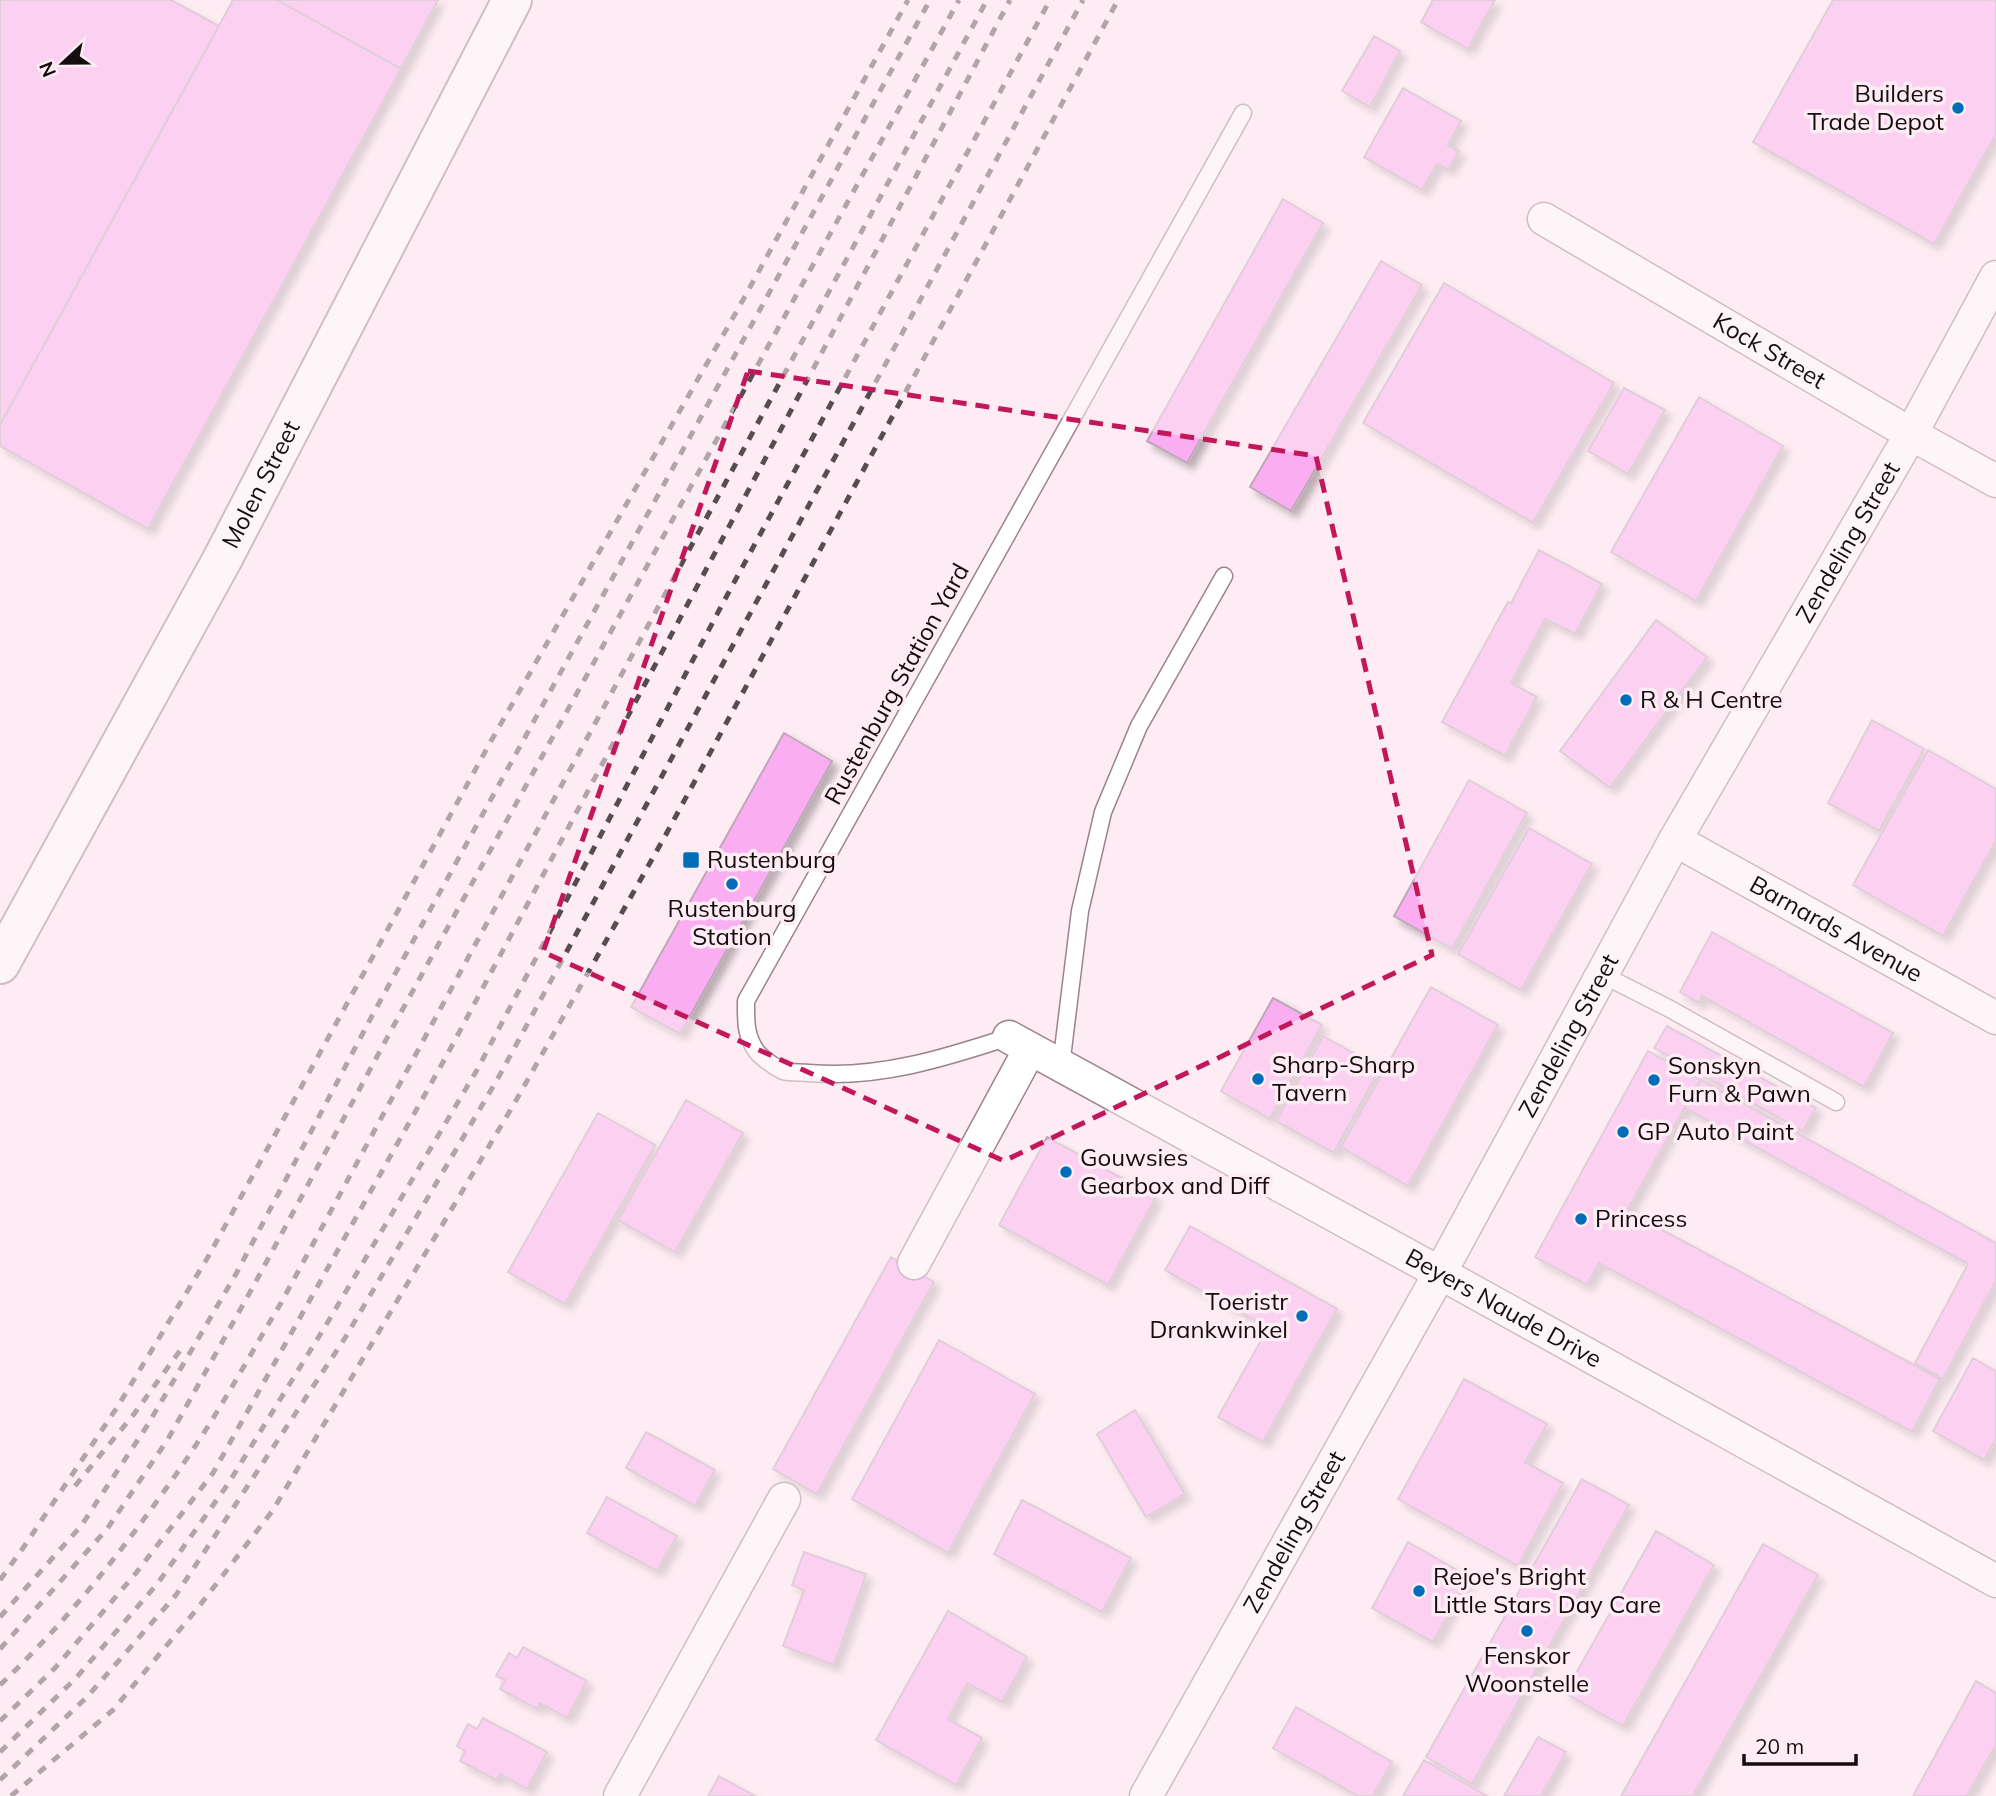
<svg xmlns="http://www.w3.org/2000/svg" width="1996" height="1796" font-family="Mulish,sans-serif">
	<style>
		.building { fill: #faadf0; stroke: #bda8b9; stroke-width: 2; filter: url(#shadow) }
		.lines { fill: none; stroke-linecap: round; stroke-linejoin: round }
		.service-casing { stroke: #9c838d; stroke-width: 19 }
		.minor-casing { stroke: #9c838d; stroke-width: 35 }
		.tertiary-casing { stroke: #9c838d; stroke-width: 42 }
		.service { stroke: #fff; stroke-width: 16 }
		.minor { stroke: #fff; stroke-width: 32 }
		.tertiary { stroke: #fff; stroke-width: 38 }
		.rail { stroke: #574c50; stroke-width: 5; stroke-dasharray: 9 9; stroke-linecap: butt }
		.marked { fill: none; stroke: #c2185b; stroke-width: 5; stroke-dasharray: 14 9; stroke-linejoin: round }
		.poi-dot { fill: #016db8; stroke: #fdecf3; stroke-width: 2.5 }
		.labels { text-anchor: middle; stroke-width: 7; stroke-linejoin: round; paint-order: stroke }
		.poi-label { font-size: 24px; fill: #150c10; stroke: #fdecf3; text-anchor: start }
		.street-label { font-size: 24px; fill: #150c10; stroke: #fdecf3 }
	</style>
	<defs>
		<filter id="shadow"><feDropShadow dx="6" dy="6" stdDeviation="3.5" flood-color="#0004"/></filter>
	</defs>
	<rect width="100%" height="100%" fill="#fdecf3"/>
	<path class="building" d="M 0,0 L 171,0 L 219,26 L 0,425 Z
		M 233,0 L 277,0 L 401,69 L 148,529 L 0,446 L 0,425 Z
		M 277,0 L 438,0 L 401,69 Z
		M 1433,0 L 1495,0 L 1468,49 L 1421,22 Z
		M 1833,0 L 1996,0 L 1996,134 L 1934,244 L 1753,142 Z
		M 1374,36 L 1400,51 L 1370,107 L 1342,91 Z
		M 1403,88 L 1461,121 L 1448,145 L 1459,151 L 1448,170 L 1437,164 L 1422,190 L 1364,157 Z
		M 1283,199 L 1323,223 L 1187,463 L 1147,441 Z
		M 1381,261 L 1422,285 L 1291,511 L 1250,487 Z
		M 1444,283 L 1614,383 L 1533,523 L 1363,423 Z
		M 1624,388 L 1665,410 L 1628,474 L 1588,451 Z
		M 1699,397 L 1783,446 L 1696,601 L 1611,552 Z
		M 1539,550 L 1602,584 L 1575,634 L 1545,619 L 1511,683 L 1537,697 L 1505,756 L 1442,722 L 1508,602 L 1511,603 Z
		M 1656,620 L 1707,657 L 1610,788 L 1560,751 Z
		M 1872,720 L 1924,749 L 1879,831 L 1828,803 Z
		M 784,733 L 832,761 L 680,1034 L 631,1007 Z
		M 1928,750 L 1996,789 L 1996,841 L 1943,936 L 1853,885 Z
		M 1469,780 L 1527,813 L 1452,949 L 1394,916 Z
		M 1529,828 L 1592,864 L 1521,990 L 1458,954 Z
		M 1712,932 L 1893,1033 L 1864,1087 L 1702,996 L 1699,1003 L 1680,992 Z
		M 1431,987 L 1498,1025 L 1408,1186 L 1341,1147 Z
		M 1273,998 L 1322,1025 L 1270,1119 L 1221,1091 Z
		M 1667,1026 L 1816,1108 L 1803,1131 L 1654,1048 Z
		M 1323,1036 L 1380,1068 L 1334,1153 L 1276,1121 Z
		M 1648,1051 L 1700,1080 L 1627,1211 L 1940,1379 L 1912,1432 L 1599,1263 L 1587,1285 L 1535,1257 Z
		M 1701,1080 L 1996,1243 L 1996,1281 L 1943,1379 L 1915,1363 L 1968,1264 L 1685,1108 Z
		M 686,1100 L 743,1133 L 675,1252 L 618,1220 Z
		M 598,1113 L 655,1145 L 565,1304 L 508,1272 Z
		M 1047,1137 L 1156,1197 L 1108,1285 L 999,1225 Z
		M 1190,1226 L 1337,1309 L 1263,1442 L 1218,1417 L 1268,1328 L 1165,1270 Z
		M 891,1257 L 934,1282 L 817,1494 L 773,1469 Z
		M 939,1340 L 1035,1394 L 948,1553 L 852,1499 Z
		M 1973,1358 L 1996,1371 L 1996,1439 L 1984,1460 L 1933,1431 Z
		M 1464,1379 L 1547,1424 L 1525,1462 L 1563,1483 L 1518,1566 L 1398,1499 Z
		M 1135,1410 L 1185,1494 L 1146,1517 L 1097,1434 Z
		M 646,1432 L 715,1470 L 695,1506 L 626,1468 Z
		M 1582,1479 L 1629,1505 L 1472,1784 L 1426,1757 Z
		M 607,1497 L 677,1536 L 657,1571 L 587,1533 Z
		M 1022,1500 L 1131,1558 L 1102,1612 L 994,1554 Z
		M 1656,1531 L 1714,1565 L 1623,1726 L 1565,1693 Z
		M 1408,1542 L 1469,1577 L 1433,1642 L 1372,1608 Z
		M 1763,1544 L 1818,1575 L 1693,1796 L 1621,1796 Z
		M 804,1552 L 866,1574 L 834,1665 L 783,1646 L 804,1590 L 792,1585 Z
		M 948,1611 L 1027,1657 L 1002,1702 L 967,1683 L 948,1719 L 982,1738 L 956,1785 L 876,1740 Z
		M 523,1647 L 587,1681 L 567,1718 L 540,1703 L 537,1709 L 500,1689 L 505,1680 L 496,1676 L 509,1653 L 517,1658 Z
		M 1976,1681 L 1996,1693 L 1996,1749 L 1994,1748 L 1967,1796 L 1913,1796 Z
		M 1296,1707 L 1392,1762 L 1373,1796 L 1358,1796 L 1273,1748 Z
		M 483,1718 L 547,1752 L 527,1789 L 500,1774 L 496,1780 L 460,1761 L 465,1751 L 457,1746 L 468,1724 L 477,1729 Z
		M 1538,1737 L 1566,1752 L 1541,1796 L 1504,1796 Z
		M 1424,1760 L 1487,1796 L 1403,1796 Z
		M 719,1776 L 755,1796 L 708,1796 Z"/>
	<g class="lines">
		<defs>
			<path id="service" d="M 1603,975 L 1670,1009 L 1836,1102
				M 1009,1037 C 945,1058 878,1079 810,1073 C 802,1072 790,1073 783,1071 C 776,1068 762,1058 757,1052 C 745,1036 746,1020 746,1001 L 1243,113
				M 1061,1066 L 1080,911 L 1103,812 L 1139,726 L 1224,576"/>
			<g id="minor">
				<path id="s1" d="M 1544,219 L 1911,434 L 1996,481"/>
				<path id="s2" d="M 1675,840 L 1996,1018"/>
				<path id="s3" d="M 1009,1037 L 1440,1273 L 1996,1581"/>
				<path d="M 914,1263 L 1030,1049"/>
				<path d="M 620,1796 L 784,1499"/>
				<path id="s4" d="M 1146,1796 L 1440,1273 L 1675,840 L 1911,434 L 1996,277"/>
			</g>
			<g id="tertiary">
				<path id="s5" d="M 0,964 L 223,558 L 512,0"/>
			</g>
		</defs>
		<use href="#service" class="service-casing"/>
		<use href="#minor" class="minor-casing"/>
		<use href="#tertiary" class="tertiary-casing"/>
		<use href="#service" class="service"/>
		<use href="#minor" class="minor"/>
		<use href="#tertiary" class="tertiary"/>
		<path class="rail" d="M 75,1486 L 134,1414 L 184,1345
			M 0,1580 L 23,1548 L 118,1406 L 208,1257 L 491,741 L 738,309 L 908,0
			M 0,1617 L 81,1526 L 147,1426 L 236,1274 L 373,1014 L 930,0
			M 0,1649 L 107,1529 L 168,1439 L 254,1285 L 394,1025 L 959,0
			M 0,1685 C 72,1617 134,1536 190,1454 C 223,1405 251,1353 281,1303 L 987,0
			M 0,1721 L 55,1668 L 136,1573 L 213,1473 L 447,1055 L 1010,0
			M 0,1752 L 76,1678 L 158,1583 L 228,1484 L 326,1325 L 477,1070 L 724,601 L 1050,0
			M 0,1780 L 88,1696 L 176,1595 L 345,1338 L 497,1080 L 1083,0
			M 11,1796 L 113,1710 L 197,1609 L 273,1510 L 514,1104 L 664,838 L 1118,0"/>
	</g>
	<path d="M0 0H1996V1796H0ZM 748,371 L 1316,456 L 1432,955 L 1004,1161 L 543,952 Z" fill="#fdecf3" fill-opacity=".55" fill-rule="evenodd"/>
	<path class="marked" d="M 748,371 L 1316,456 L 1432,955 L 1004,1161 L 543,952 Z"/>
	<g class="poi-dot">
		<circle cx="1958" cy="108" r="7"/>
		<circle cx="1626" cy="700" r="7"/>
		<rect x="682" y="851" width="18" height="18" rx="3.5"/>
		<circle cx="732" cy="884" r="7"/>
		<circle cx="1258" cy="1079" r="7"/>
		<circle cx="1654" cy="1080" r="7"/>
		<circle cx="1623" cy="1132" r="7"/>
		<circle cx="1066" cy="1172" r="7"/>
		<circle cx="1581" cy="1219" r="7"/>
		<circle cx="1302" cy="1316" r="7"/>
		<circle cx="1419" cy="1591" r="7"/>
		<circle cx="1527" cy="1631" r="7"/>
	</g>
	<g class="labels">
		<g class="poi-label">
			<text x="1944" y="102" text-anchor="end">Builders<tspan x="1944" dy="28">Trade Depot</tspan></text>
			<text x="1640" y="708">R &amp; H Centre</text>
			<text x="707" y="868">Rustenburg</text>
			<text x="732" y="917" text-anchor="middle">Rustenburg<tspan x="732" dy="28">Station</tspan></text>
			<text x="1272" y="1073">Sharp-Sharp<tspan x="1272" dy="28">Tavern</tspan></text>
			<text x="1668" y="1074">Sonskyn<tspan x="1668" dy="28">Furn &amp; Pawn</tspan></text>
			<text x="1637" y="1140">GP Auto Paint</text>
			<text x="1080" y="1166">Gouwsies<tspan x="1080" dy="28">Gearbox and Diff</tspan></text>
			<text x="1595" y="1227">Princess</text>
			<text x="1288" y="1310" text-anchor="end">Toeristr<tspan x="1288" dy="28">Drankwinkel</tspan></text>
			<text x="1433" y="1585">Rejoe's Bright<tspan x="1433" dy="28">Little Stars Day Care</tspan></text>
			<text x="1527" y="1664" text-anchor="middle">Fenskor<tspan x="1527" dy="28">Woonstelle</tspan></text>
		</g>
		<g class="street-label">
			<text dy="8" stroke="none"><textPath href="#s1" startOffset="261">Kock Street</textPath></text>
			<text dy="8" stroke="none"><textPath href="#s5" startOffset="546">Molen Street</textPath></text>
			<text dy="8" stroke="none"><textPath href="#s4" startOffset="1437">Zendeling Street</textPath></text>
			<text transform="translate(897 684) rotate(-61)" y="8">Rustenburg Station Yard</text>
			<text dy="8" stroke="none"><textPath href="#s2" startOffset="184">Barnards Avenue</textPath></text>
			<text dy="8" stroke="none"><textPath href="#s4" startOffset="870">Zendeling Street</textPath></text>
			<text dy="8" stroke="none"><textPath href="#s3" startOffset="564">Beyers Naude Drive</textPath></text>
			<text dy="8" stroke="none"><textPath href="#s4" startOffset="303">Zendeling Street</textPath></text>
		</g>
	</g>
	<g transform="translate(63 63) rotate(248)" stroke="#fdecf3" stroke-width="5" paint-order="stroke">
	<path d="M0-5L12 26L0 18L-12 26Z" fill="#150c10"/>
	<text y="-10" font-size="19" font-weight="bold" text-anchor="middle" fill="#150c10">N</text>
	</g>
	<path d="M1744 1754v10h112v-10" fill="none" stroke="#150c10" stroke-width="3.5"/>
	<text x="1755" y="1754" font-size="21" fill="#150c10" stroke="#fdecf3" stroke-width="5" paint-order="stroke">20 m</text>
</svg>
